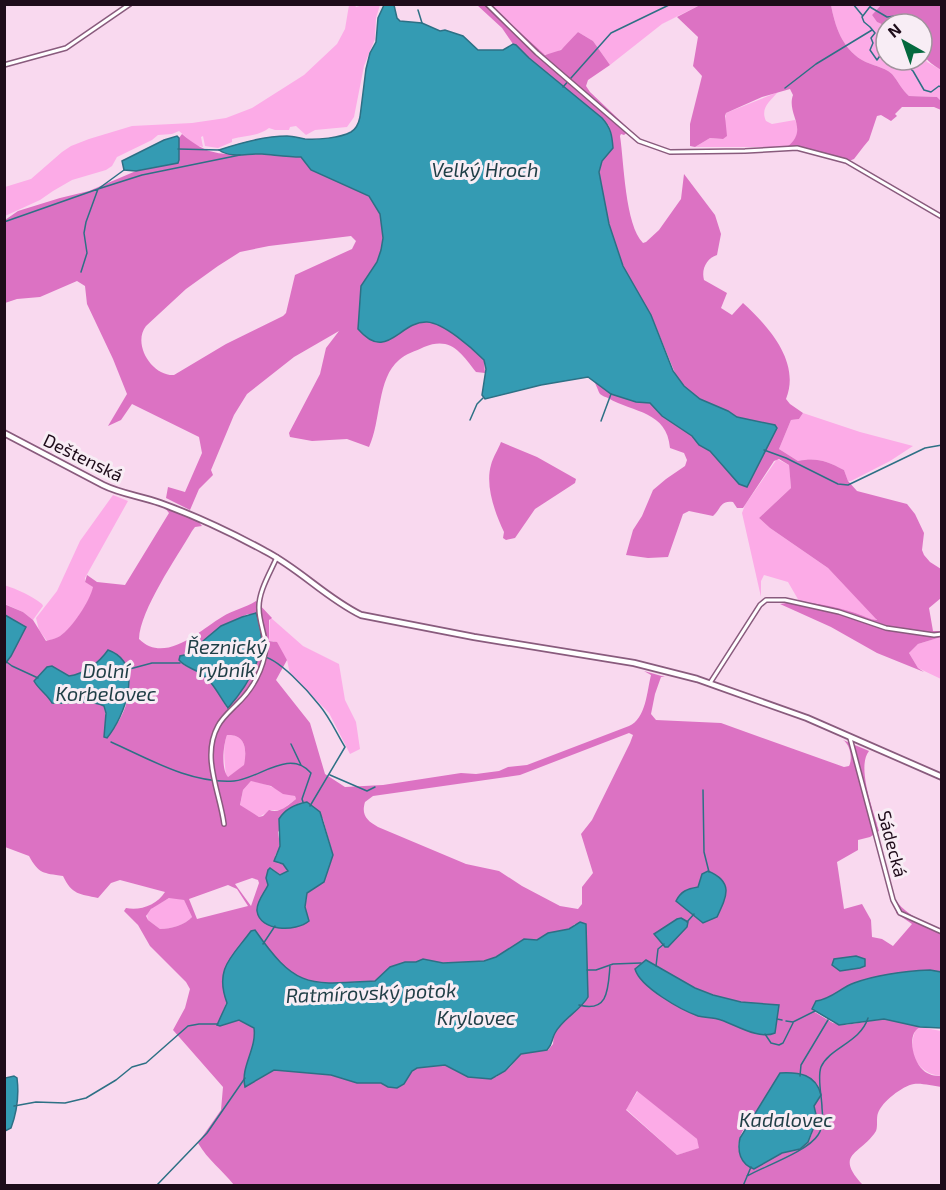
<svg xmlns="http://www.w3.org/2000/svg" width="946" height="1190" font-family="'Exo 2',sans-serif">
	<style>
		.green { fill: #fcabe7 }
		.forest { fill: #dc72c3; fill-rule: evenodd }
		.water { fill: #349bb3; stroke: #2d7085; stroke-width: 1.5 }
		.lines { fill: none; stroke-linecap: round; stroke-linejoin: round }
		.stream { stroke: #2d7085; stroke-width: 1.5 }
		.street-casing { stroke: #895b7d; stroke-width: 6 }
		.secondary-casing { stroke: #895b7d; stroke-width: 8 }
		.street { stroke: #fff; stroke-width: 3 }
		.secondary { stroke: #fff; stroke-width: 4.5 }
		.labels { text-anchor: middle; stroke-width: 6; stroke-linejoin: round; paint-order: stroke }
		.street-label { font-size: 18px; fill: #1e0c1a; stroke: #f8edf5 }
		.water-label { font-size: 20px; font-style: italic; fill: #1f3e46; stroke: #f8edf5 }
	</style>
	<rect width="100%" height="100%" fill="#f9d9ef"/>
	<path class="green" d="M 349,5 L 355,5 L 356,7 L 363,5 L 380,5 L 376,18 L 375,39 L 364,66 L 354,117 L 347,127 L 315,130 L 306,135 L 296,126 L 290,127 L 289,130 L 275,130 L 269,128 C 257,137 245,135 232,139 L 232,142 L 218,148 L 205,146 L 203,136 L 201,137 L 203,147 L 195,145 L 179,131 L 172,134 L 158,135 L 152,140 L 117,157 L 112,166 L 106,170 L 72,180 L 53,191 L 40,200 L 5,216 L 5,187 L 31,179 L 62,152 L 71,146 L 89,139 L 132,126 L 192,123 L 226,118 L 252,108 L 304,75 L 337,44 L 345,29 Z
		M 490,5 L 700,5 L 662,24 L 610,65 L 593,41 L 578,32 C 569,43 558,57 542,54 Z
		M 831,5 L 881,5 L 872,15 L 877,22 L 886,26 L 886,60 L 922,60 L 922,54 L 927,62 L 941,70 L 941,101 L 937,97 L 909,96 C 902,90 898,81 892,74 C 883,66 872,66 862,60 C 842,48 835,26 831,5 Z
		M 778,92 C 770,101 760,108 766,121 L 772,124 L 795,120 C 801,131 796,140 787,147 L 695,147 L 710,138 L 723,139 L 726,113 Z
		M 803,413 L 860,432 L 913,446 L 890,461 L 851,481 L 848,481 L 844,470 C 827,461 816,457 798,461 L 779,449 L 791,420 L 799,419 Z
		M 777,459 L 789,465 L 791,488 L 759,518 L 770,528 L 828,568 L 876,618 L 876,621 L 836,608 L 799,601 L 788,582 L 764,575 L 761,581 L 761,597 L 742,513 L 745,505 Z
		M 113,495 L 128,501 L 85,578 L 85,582 L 94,587 C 90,601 73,628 60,636 C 57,638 51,640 47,641 L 39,630 L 36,618 L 57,591 L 80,541 Z
		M 4,585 C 17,589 32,596 42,604 L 43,606 L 33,620 L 23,612 L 5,604 Z
		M 270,617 L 303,646 L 339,664 L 345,700 L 356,722 L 360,749 L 350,754 L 329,713 L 290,674 L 287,660 L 274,641 L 269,641 Z
		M 941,637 L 941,679 L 918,668 L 909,653 L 918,644 Z
		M 227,735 C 246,734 247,750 244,766 L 228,777 L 226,777 C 225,763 222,748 227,735 Z
		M 251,781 C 268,783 280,792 295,796 L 296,799 L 281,810 L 271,810 L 259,817 L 240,806 L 243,790 Z
		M 171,897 L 184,900 L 192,917 C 185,925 171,929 160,929 L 148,920 L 147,914 L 153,907 Z
		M 920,1027 L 941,1031 L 941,1076 C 917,1074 906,1051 916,1029 Z
		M 638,1091 L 697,1139 L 700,1148 L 677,1155 L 626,1109 Z"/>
	<path class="forest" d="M 477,5 L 490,5 L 545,55 L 561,50 L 578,32 L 593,41 L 610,65 L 588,80 L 586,86 L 590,92 L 630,130 L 624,135 L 621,134 L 620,136 C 624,162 625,225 643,243 L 646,242 L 659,230 L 681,199 L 684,174 L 715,215 L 721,234 L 717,255 C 707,258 701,269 704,280 L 727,293 L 721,308 L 732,315 L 743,303 C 768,326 801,362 786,399 L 790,404 L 803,413 L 799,419 L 791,420 L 779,449 L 798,461 C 816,457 827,461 844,470 L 848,481 L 857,491 L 907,504 L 915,514 L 924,533 L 922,550 L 924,555 L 930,562 L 941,569 L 941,598 L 929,608 L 933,631 L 941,631 L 941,637 L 918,644 L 909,653 L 918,668 L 924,672 L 877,653 L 831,627 L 780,604 C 806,600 829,605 855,613 C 862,615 870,620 877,620 L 828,568 L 770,528 L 759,518 L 791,488 L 789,465 L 779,459 L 774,461 L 743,508 L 737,508 L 733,502 C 720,500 721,509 713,516 L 689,511 L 683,514 L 668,557 L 648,558 L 626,555 L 633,530 L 642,516 L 653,490 L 666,479 L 685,466 L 687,460 L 684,453 L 670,448 C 667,411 634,413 608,398 C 606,397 602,396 600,394 C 598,391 596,384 594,381 C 607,394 632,401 650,403 L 662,416 L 692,436 L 699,445 L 710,451 L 739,484 L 747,487 L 777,428 L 775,425 L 737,417 L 728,411 L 700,399 L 684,386 L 677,378 L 651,315 L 623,266 L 609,224 L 599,172 L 602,161 L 613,148 L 609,126 L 602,118 L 529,58 L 516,45 L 513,44 L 502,28 Z
		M 700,5 L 831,5 C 835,26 842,48 862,60 C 872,66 883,66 892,74 C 898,81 902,90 909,96 L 937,97 L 941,101 L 941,110 L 934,107 L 902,107 L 895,114 L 897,116 L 891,121 L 881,115 L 877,116 L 869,140 L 864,146 L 854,159 L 844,163 L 787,147 C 810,129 786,115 793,95 L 790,89 L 762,97 L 726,113 L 725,116 L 727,136 L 723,139 L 710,138 L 695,147 L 690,146 L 690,124 L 702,76 L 693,66 L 698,37 L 677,17 Z
		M 881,5 L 941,5 L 941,70 C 917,55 922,51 922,24 L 886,24 L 886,26 L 877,22 L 872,15 Z
		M 182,134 C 210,158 224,154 258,154 C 272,153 286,157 301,157 L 311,170 L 369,196 L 380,214 L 383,238 L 381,250 L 377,262 L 361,286 L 360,310 L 362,334 C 393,356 398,323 426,322 C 443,321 472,348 484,360 L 485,373 L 476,372 C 461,353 451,336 424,347 C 416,351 405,354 399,360 C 377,378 381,422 369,447 L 347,439 L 312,441 L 290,437 L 289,433 L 320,374 L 326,348 L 339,331 L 294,357 L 247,394 L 234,415 L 211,470 L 213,475 L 199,489 L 190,510 L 166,498 L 168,487 L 185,492 L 202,453 L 199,437 L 132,404 L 121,420 L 108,426 L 127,394 L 113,359 L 87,304 L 85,286 L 77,281 L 40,297 L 17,299 L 5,303 L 5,220 L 18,211 L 60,198 L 89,191 L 136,171 L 177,163 L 179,160 L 179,138 ZM 351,236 L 356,241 L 352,249 L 295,275 L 286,313 L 283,316 L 226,344 L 174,375 C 152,376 132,344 146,326 L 186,289 L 218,266 L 240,252 L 269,246 Z
		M 501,442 L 537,457 L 576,479 L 575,483 L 535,509 L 515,538 L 506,540 L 503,538 L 504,532 C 495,513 485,486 491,465 C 493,457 498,450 501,442 Z
		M 165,508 L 198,521 L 202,526 L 195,527 L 192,531 C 177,557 140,610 139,639 C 165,665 200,630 222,617 C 233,610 245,608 256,601 L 272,618 L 269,620 L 269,641 L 277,642 L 287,660 L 276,680 L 310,723 L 325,774 L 345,787 L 383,785 L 461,773 L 476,774 L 499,771 L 508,767 L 527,765 L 629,726 C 646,719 647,691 651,675 L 644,671 L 665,677 L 661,677 L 655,694 L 651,714 L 656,720 L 721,723 L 844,767 L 849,766 C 853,759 850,744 843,740 L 869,751 C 856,767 874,812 879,831 L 870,837 L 858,840 L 858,850 L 837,862 L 844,909 L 862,904 L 871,920 L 872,937 L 882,939 L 893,946 L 912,924 L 896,913 L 897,902 C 908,916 926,923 941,930 L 941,972 L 930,970 L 853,983 L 827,1000 L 816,1001 L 813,1011 L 833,1023 L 845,1025 L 884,1019 L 920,1027 C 906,1034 913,1061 923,1070 C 928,1075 935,1076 941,1076 L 941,1087 C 933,1086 922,1083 914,1084 C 902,1086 882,1102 878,1113 C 876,1118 878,1126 876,1131 C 861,1155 833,1153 863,1185 L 234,1185 C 222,1170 208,1160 198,1143 L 221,1110 L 223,1087 L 173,1030 L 185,1008 L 190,989 L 186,982 L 150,946 L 138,925 L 124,911 L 126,908 C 140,911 157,905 165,892 L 120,880 L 111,883 L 98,898 C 80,894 72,895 63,876 C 43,873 39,874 29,856 L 5,847 L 4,728 L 6,720 L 4,716 L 5,664 L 11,656 L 26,627 L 5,615 L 4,604 L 23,612 L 33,620 L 46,641 C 50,640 57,638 60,636 C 72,628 90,601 93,587 L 85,582 L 87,575 L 97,582 L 125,585 L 169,513 ZM 248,614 L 258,617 C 267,654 252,681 227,708 C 219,695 213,681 200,673 C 192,668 185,668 179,660 L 181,656 L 194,653 L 221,626 ZM 101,659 L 129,681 C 131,701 120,723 107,737 C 103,727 107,718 104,706 C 88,698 69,704 52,703 L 48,696 L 34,681 L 56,668 L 69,676 L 80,675 ZM 629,733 L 633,735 L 630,743 L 592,820 L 581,834 L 593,873 L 582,887 L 582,904 L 578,909 L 560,906 L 522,886 L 499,871 L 466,864 L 378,827 C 367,821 361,815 365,802 L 373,796 L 520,775 ZM 227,735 C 246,734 247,750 244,765 L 228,777 C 221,769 223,746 227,735 ZM 251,781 L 271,786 L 283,794 L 295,796 L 296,799 C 288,805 280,814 269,810 L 263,816 L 259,817 L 240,805 L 243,790 ZM 307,802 L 323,819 L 333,855 L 324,882 L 307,893 L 305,908 L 309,921 C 275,930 277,936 258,904 L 268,885 L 268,870 L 271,868 L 280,875 L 288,871 L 283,864 L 277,863 L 275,856 L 280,846 L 278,832 L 299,803 ZM 252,878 L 258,880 L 259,883 L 251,906 L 235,884 ZM 228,885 L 237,889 L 248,906 L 197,919 L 189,899 ZM 698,887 L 703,923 L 676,901 C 681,891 687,889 698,887 ZM 169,898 L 184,900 L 192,917 C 185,925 171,929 160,929 L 148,920 L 146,916 L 151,909 ZM 575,924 L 587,970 L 588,997 L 585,1002 L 565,1020 L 554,1034 L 553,1044 L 548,1050 L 521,1054 L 510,1067 L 496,1077 L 468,1077 L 445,1065 L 417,1068 L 412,1071 L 404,1084 L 397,1088 L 388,1087 L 381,1083 L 357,1083 L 331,1075 L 274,1070 L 245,1087 C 242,1066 257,1049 254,1028 L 239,1020 L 220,1026 L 223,1011 L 255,931 C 271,954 288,979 318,984 C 336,986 357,982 375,981 L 390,967 L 405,962 L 416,962 L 423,959 L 443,963 L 484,961 L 496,957 L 524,939 L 537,940 L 548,933 L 569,929 ZM 646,960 L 695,988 L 713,995 L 741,1002 L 779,1005 L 776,1019 L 701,1017 L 659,994 L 637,975 ZM 637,1091 L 697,1139 L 699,1148 L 677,1155 L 626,1110 ZM 821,1095 L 814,1106 L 812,1134 L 808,1142 L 804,1146 L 782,1153 L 759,1165 L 749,1167 C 727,1146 744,1128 758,1109 Z"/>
	<path class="water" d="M 384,5 L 394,5 L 397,18 L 400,21 L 422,23 L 440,31 L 445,30 L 463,36 L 478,50 L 503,50 L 513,44 L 516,45 L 529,58 L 602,118 C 611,128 612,135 613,148 L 602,161 L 599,172 L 609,224 L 623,266 L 651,315 L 673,371 L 684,386 L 700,399 L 728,411 L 737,417 L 775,425 L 777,428 L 747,487 L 739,484 L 710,451 L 699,445 L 692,436 L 662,416 L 650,403 L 636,402 L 611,394 L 588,377 L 541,385 L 485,399 L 482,395 L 486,369 L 484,360 C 472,348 444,323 427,322 C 399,321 387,363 358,329 L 361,286 L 377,262 L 381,250 L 383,238 L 380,214 L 369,196 L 311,170 L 301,157 C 287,157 275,155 262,154 C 247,153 232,159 219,150 C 240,143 264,136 287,136 C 293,136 299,138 305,139 C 317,140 340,138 351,132 C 356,129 359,122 360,117 L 366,69 L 370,53 L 376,42 L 378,18 Z
		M 177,136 L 179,138 L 179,160 L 178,163 L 136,171 L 124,170 L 122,161 L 164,140 Z
		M 256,613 C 271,648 250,683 228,708 C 219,696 213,681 200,673 C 192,668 185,667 179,660 L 180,656 L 194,653 L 203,641 L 221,626 L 242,617 Z
		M 5,615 L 26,627 L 11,656 L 5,664 Z
		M 108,650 C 145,663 125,716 107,738 L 104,737 L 106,713 L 104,706 C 88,698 69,705 52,703 C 47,694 39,690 34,681 L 47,667 L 52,666 L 69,676 C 84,674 99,663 108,650 Z
		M 307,802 L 320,812 L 333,855 L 324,882 L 307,893 L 305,907 L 309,921 C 296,932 260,932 257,911 C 256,902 265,892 268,885 L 266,878 L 268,870 L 270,868 L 280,875 L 288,871 L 283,864 L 274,861 L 280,846 L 279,819 C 285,809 296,804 307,802 Z
		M 708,871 C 734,882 727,896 717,917 L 703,923 L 676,901 C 681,891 687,889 698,887 L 702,874 Z
		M 681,918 L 688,922 L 687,927 L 668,947 L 665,947 L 654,934 L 677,919 Z
		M 580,922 L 586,924 L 588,997 C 580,1011 563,1018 555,1033 C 551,1040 553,1044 547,1050 L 521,1054 L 505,1071 L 491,1079 L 468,1077 L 445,1065 L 417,1068 L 412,1071 L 404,1084 L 397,1088 L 388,1087 L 381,1083 L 357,1083 L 331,1075 L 274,1070 L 245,1087 C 240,1067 257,1049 254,1028 L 239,1020 L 220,1026 L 217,1025 L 227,1003 C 214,968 232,957 251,931 L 255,930 C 296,989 308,985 375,981 L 390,967 L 405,962 L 416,962 L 423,959 L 443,963 L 484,961 L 496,957 L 524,939 L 537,940 L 548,933 L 569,929 Z
		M 856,956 L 865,959 L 865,966 L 860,968 L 840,971 L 832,965 L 834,959 Z
		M 646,960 L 695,988 L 713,995 L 741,1002 L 779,1005 L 775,1033 C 759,1040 736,1025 721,1020 C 713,1017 705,1018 698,1016 C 681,1010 640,987 635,969 Z
		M 930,970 L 941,972 L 941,1028 L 920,1027 L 884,1019 L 839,1025 L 812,1009 L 816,1001 C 832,999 840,988 854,983 C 879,974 905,971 930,970 Z
		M 780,1073 C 799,1072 816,1074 821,1095 L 814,1106 L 817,1119 L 808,1142 L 800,1149 L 782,1153 L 754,1169 C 740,1164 737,1151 740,1138 Z
		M 14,1076 L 17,1078 C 19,1094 17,1112 11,1128 L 5,1131 L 5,1078 Z"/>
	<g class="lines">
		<path class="stream" d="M 853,4 L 862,15
			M 872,4 L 862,17 L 864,22 L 870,27 L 875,33 L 871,38 L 873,43 L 870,50 L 877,60 L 886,47
			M 870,7 L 887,17 L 896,16
			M 418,10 L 422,23
			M 900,60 L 913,71 L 924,90 L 931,92 L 939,86 L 942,88
			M 563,87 L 611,33 L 671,4
			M 785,88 L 816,64 L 872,30
			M 178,149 L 219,150
			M 4,222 L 98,189 L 124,170
			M 81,272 L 87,253 L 84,233 L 86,222 L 98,189 L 142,175 L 240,155
			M 470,420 L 477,404 L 483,398
			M 601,421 L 611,394
			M 764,450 L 786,458 L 838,484 L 848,485 L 925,448 L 942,445
			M 260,656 C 277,656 309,692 320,706 C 330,718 337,734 345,747 L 310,806
			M 4,660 L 12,666 L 38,678
			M 126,670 L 152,663 L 180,663
			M 111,742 C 149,759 191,784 234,781 C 259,779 289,748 311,773 L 302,799 L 303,802
			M 291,744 L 301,765
			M 330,775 L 367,791 L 375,787
			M 703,790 L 704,852 L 709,872
			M 687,922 L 694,914
			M 263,944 L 275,926
			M 656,966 L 658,949 L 664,944
			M 587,970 L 596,970 L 613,964 L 641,963
			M 579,1005 C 609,1013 608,988 610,966
			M 777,1019 L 782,1020
			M 786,1021 L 793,1022 L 815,1011
			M 765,1034 L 771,1043 L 779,1045 L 783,1043 L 793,1023
			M 800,1076 L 801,1065 L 828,1020
			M 14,1106 L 36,1102 L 65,1103 L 86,1098 L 116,1080 L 132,1067 L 146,1063 L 188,1026 L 199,1024 L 218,1024
			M 747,1176 C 765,1166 808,1151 818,1135 C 823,1128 823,1117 822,1108 C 822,1097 817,1078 821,1067 C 830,1047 860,1043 868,1018
			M 156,1186 L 207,1133 L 245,1078
			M 743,1186 L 751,1167"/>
		<defs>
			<path id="street" d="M 487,4 L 537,53 L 639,141 L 670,152 L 745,151 L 797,148 L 846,161 L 942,217
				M 4,65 L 66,48 L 130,4
				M 710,683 L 760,605 L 766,600 L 785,600 L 839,612 L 886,628 L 934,635 L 942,634
				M 850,738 L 893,900 L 900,913 L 942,932
				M 224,824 C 220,792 201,757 218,726 C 222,718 230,711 236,705 C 251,691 261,674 265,654 C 268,640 259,624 259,609 C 258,592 270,573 277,557"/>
			<path id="secondary" d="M 4,433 L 103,485 C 121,494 141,496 160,503 C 196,516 232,533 265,551 C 300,569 326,598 361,615 L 474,637 L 634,663 L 697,679 L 807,718 L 942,777"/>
		</defs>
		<use href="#street" class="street-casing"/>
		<use href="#secondary" class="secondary-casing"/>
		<use href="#street" class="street"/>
		<use href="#secondary" class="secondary"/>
	</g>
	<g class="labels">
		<g class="street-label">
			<text transform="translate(83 458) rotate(26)" y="6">Deštenská</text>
			<text transform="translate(892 844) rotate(75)" y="6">Sádecká</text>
		</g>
		<g class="water-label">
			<text x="485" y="177">Velký Hroch</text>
			<text x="227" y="654">Řeznický<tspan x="227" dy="23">rybník</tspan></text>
			<text x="106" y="678">Dolní<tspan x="106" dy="23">Korbelovec</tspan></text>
			<text transform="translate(371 993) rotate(-2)" y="7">Ratmírovský potok</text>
			<text x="476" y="1025">Krylovec</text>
			<text x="786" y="1127">Kadalovec</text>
		</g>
	</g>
	<rect width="946" height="1190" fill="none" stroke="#1e0c1a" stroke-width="12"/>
	<g transform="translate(904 42) rotate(320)"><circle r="28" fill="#f8edf5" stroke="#a1939d" stroke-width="1.5"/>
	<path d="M0-4.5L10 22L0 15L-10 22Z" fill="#04693e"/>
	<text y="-9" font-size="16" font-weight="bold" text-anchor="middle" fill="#1e0c1a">N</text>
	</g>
</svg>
